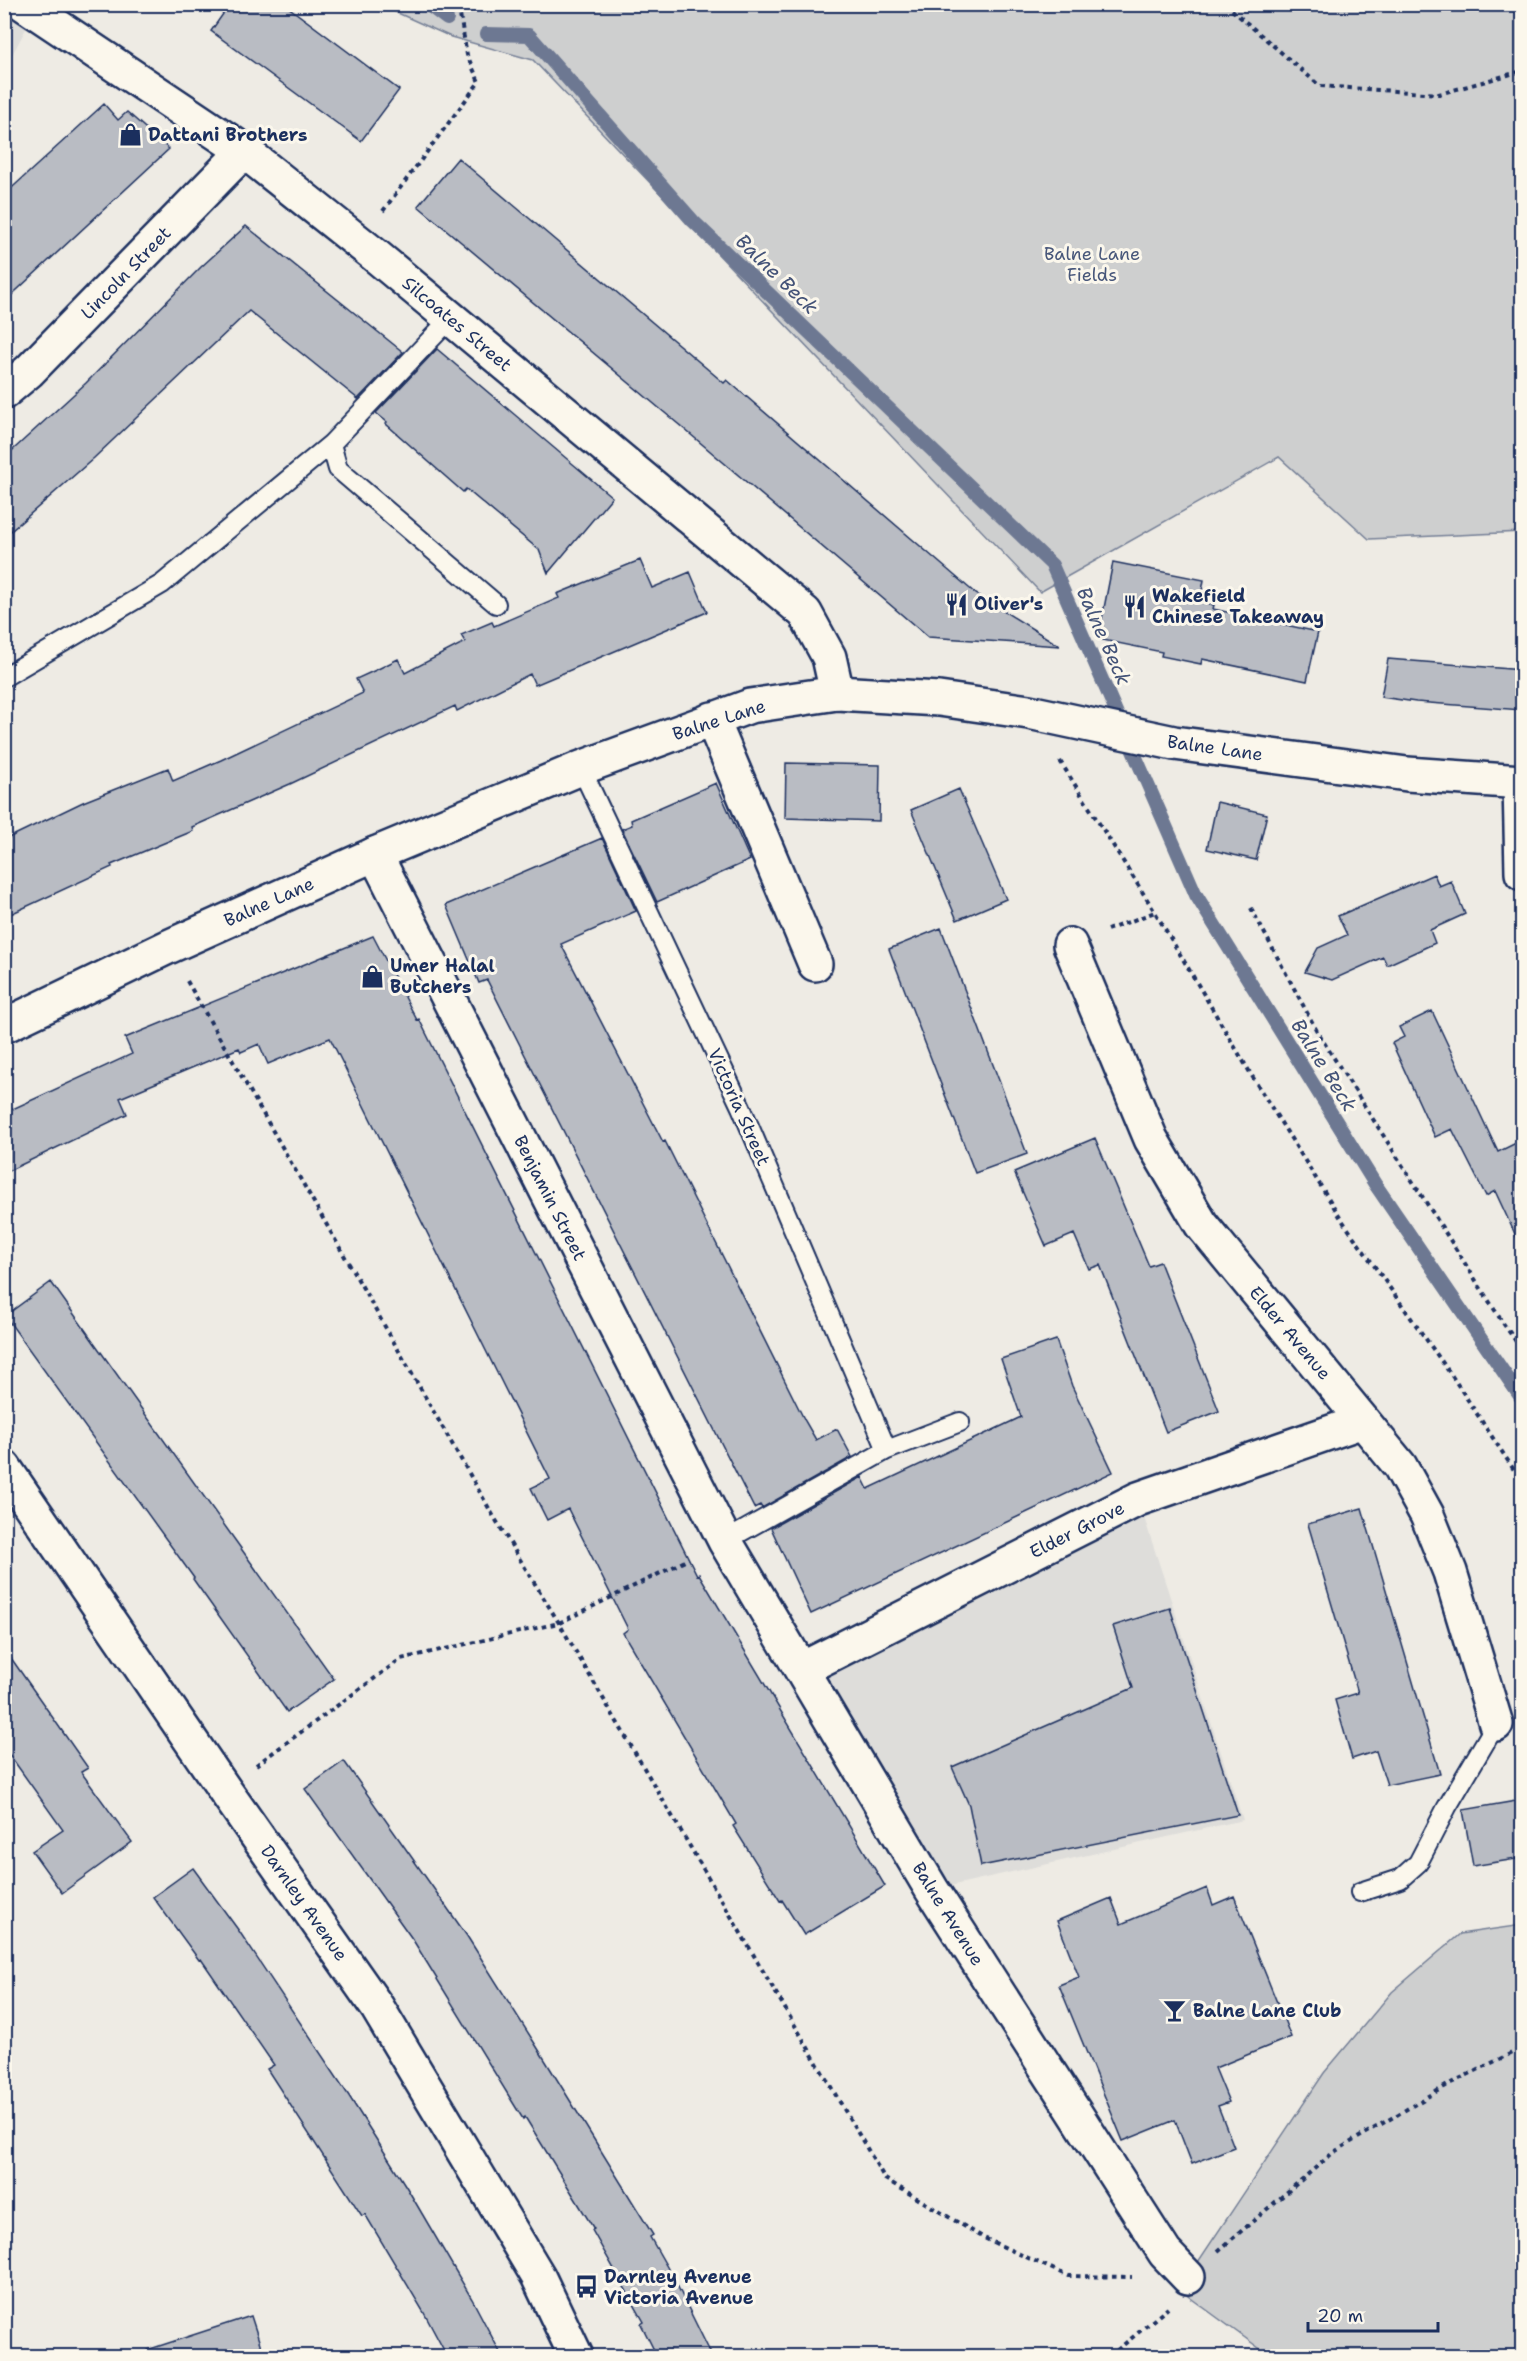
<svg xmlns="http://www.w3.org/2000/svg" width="1527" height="2361" font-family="'Shantell Sans',sans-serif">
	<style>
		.built { fill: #deddda }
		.green { fill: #cecfcf; stroke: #747f96; stroke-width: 1.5 }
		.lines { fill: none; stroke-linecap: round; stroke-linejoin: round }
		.stream { stroke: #6d7892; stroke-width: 14 }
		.building { fill: #b9bcc3; stroke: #1b2f5e; stroke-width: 1.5 }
		.lane-casing { stroke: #1b2f5e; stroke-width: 22 }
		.street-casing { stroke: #1b2f5e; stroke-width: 38 }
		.secondary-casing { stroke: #1b2f5e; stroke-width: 38 }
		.path { stroke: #1b2f5e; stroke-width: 4; stroke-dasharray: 4.5 4.5; stroke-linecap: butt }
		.lane { stroke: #fbf7ec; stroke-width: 18 }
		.street { stroke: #fbf7ec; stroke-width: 33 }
		.secondary { stroke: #fbf7ec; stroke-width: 33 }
		.labels { text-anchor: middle; stroke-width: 6; stroke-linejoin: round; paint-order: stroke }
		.poi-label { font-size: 18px; font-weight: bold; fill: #1b2f5e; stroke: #fbf7ec; text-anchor: start }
		.park-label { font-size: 18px; fill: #48577a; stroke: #fbf7ec }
		.street-label { font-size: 18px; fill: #1b2f5e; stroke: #fbf7ec }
		.water-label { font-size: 20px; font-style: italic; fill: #445378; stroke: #fbf7ec }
	</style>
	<rect width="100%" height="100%" fill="#eeebe4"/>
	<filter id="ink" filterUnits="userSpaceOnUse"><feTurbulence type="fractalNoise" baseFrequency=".0167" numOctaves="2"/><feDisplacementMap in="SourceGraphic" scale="12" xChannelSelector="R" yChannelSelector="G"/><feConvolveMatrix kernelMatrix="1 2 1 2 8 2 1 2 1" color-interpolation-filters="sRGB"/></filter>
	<g filter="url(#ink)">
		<path class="built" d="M 5,5 L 24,5 L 36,10 L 5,68 Z
			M 1138,1499 L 1243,1820 L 932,1890 L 802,1669 Z"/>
		<path class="green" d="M 380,5 L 1522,5 L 1522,532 L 1369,539 L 1279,457 L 1040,592 L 533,60 L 451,37 Z
			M 1522,1925 L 1522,2356 L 1270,2356 L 1185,2294 L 1188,2277 L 1324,2073 L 1392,1992 L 1460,1934 Z"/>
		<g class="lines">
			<path class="stream" d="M 427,4 L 447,19
				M 486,34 L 529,35 L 693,221 L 1052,565 L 1196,895 L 1375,1184 L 1522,1399"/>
		</g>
		<path class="building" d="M 230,4 L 284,4 L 399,90 L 361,141 L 211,31 Z
			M 104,104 L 118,120 L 127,112 L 169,149 L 4,302 L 4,195 Z
			M 458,158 L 724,383 L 727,380 L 976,594 L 1060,646 L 928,637 L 696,439 L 418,206 Z
			M 246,226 L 403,352 L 358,399 L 249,311 L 94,458 L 4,537 L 4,458 L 86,383 L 201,267 Z
			M 437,349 L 612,497 L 548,573 L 539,550 L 466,489 L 463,492 L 386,424 L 387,422 L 376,413 Z
			M 640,560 L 652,588 L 690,572 L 707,612 L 535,685 L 530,674 L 457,711 L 455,706 L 290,784 L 192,827 L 193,831 L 111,865 L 112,867 L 4,917 L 4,840 L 83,802 L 168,768 L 173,781 L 221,760 L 363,693 L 356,679 L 378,669 L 398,659 L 405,673 L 465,642 L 461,635 L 492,622 L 494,626 L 559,598 L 557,594 Z
			M 1113,562 L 1204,580 L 1200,602 L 1214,605 L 1213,609 L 1318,632 L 1307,681 L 1202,659 L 1201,664 L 1161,656 L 1162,652 L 1098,639 Z
			M 1388,659 L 1522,670 L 1522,710 L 1416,702 L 1381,697 Z
			M 786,763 L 880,765 L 879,821 L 785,818 Z
			M 716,783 L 750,860 L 657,902 L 622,829 L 632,825 L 631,820 Z
			M 959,789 L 1006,899 L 957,920 L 911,810 Z
			M 1217,802 L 1267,814 L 1256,860 L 1207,849 Z
			M 602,838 L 636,911 L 561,944 L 663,1142 L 665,1141 L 805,1421 L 816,1440 L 837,1429 L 852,1457 L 762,1508 L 760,1505 L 754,1508 L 487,980 L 479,983 L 446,905 Z
			M 1434,874 L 1439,886 L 1451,881 L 1465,914 L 1430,930 L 1435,943 L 1387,965 L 1383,957 L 1332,980 L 1305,972 L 1318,948 L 1347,935 L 1338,916 Z
			M 941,928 L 1027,1154 L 975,1173 L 889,949 Z
			M 373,936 L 417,1020 L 419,1019 L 697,1575 L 699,1574 L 885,1886 L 804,1935 L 782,1900 L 780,1901 L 733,1826 L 736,1824 L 623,1633 L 628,1629 L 568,1509 L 547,1520 L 531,1488 L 550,1479 L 330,1038 L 268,1064 L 259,1044 L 241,1052 L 239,1048 L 120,1098 L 127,1114 L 4,1173 L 4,1113 L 132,1054 L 125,1038 Z
			M 1432,1011 L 1498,1152 L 1522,1140 L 1522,1249 L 1495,1191 L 1486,1196 L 1452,1129 L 1435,1137 L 1392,1043 L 1404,1037 L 1399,1027 Z
			M 1095,1138 L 1149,1266 L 1160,1262 L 1219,1411 L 1166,1432 L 1100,1265 L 1089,1269 L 1074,1234 L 1046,1246 L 1014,1172 Z
			M 51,1282 L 334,1679 L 287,1712 L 193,1579 L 194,1578 L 5,1316 Z
			M 1056,1340 L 1072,1386 L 1113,1472 L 811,1614 L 771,1528 L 862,1477 L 868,1489 L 1021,1417 L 1001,1359 Z
			M 1362,1508 L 1440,1774 L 1387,1785 L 1376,1751 L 1352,1759 L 1335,1700 L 1358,1693 L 1308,1524 Z
			M 1170,1608 L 1238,1815 L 981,1866 L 969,1805 L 952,1767 L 1133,1688 L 1113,1626 Z
			M 4,1648 L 88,1768 L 81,1772 L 132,1842 L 62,1893 L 32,1851 L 63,1830 L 4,1747 Z
			M 344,1761 L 467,1936 L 537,2047 L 653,2235 L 650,2237 L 675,2281 L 712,2356 L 657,2356 L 641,2324 L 644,2322 L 592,2230 L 594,2229 L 525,2117 L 523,2119 L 413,1940 L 305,1789 Z
			M 1522,1800 L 1522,1858 L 1473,1866 L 1463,1810 Z
			M 193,1868 L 239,1931 L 349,2096 L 407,2188 L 472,2299 L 502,2356 L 447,2356 L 423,2311 L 365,2214 L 362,2216 L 267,2069 L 274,2065 L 201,1959 L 199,1960 L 153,1897 Z
			M 1207,1888 L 1213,1905 L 1234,1896 L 1291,2037 L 1215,2068 L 1229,2102 L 1218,2106 L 1234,2147 L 1192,2164 L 1175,2120 L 1123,2141 L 1059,1985 L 1079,1977 L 1057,1921 L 1111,1898 L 1121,1924 Z
			M 251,2316 L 264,2356 L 148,2356 L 147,2350 Z"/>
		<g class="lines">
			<defs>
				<path id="lane" d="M 331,444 L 338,469 L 496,604
					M 4,677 L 162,584 L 331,444 L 450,319
					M 581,768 L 741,1107 L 887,1450
					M 725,1541 L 887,1450 L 960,1422
					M 1360,1892 L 1400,1879 L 1418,1863 L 1447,1807 L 1496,1724"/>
				<path id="street" d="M 24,4 L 244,151 L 376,256 L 805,613 L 829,657 L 837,693
					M 4,392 L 29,371 L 244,151
					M 712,719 L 815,964
					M 1520,783 L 1522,873
					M 375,854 L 725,1541 L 932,1890 L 1165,2253 L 1188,2277
					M 1070,945 L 1151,1139 L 1201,1224 L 1400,1466 L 1427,1515 L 1450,1572 L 1496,1724
					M 4,1467 L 224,1789 L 377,2007 L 538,2276 L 576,2356
					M 802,1669 L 1138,1499 L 1363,1421"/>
				<path id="secondary" d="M 4,1026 L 168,947 L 375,854 L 581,768 L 750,706 L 837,693 L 939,699 L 1029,712 L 1174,743 L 1407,774 L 1522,782"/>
			</defs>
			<use href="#lane" class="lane-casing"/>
			<use href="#street" class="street-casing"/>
			<use href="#secondary" class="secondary-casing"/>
			<path class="path" d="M 1225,4 L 1320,86 L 1439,94 L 1522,71
				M 383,211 L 479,82 L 467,55 L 458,4
				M 1060,761 L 1155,912 L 1258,1086 L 1344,1223 L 1452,1376 L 1522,1482
				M 1251,908 L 1318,1033 L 1503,1323 L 1522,1350
				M 1107,930 L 1155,912
				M 187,981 L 494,1517 L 559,1623 L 885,2179 L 984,2238 L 1068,2276 L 1132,2277
				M 256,1765 L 401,1659 L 559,1623 L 689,1559
				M 1218,2251 L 1334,2152 L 1451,2083 L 1522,2048
				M 1110,2356 L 1168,2308"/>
			<use href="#lane" class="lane"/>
			<use href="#street" class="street"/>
			<use href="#secondary" class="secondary"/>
		</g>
	</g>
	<defs>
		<symbol id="shop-bare" viewBox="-9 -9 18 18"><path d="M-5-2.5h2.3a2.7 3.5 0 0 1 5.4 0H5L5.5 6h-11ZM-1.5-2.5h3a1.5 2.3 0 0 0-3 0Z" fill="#1b2f5e" stroke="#fbf7ec" stroke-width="2.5" paint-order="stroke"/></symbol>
		<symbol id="restaurant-bare" viewBox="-9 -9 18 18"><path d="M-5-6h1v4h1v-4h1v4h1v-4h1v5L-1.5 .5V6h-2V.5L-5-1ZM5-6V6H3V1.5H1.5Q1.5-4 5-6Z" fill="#1b2f5e" stroke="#fbf7ec" stroke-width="2.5" paint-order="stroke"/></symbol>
		<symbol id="bar-bare" viewBox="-9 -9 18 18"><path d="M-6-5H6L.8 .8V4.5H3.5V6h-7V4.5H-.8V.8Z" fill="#1b2f5e" stroke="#fbf7ec" stroke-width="2.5" paint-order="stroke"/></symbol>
		<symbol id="bus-bare" viewBox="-9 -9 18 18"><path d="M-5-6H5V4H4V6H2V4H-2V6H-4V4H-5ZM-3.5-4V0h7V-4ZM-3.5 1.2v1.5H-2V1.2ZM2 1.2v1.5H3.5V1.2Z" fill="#1b2f5e" stroke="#fbf7ec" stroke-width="2.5" paint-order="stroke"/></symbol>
	</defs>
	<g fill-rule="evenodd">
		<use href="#shop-bare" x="114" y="118" width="33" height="33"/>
		<use href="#restaurant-bare" x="940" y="588" width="33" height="33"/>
		<use href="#restaurant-bare" x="1118" y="590" width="33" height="33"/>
		<use href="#shop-bare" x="356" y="960" width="33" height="33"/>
		<use href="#bar-bare" x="1158" y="1994" width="33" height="33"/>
		<use href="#bus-bare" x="570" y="2270" width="33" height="33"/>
	</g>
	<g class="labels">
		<g class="poi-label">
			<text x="148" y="141">Dattani Brothers</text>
			<text x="1152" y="602">Wakefield<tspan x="1152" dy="21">Chinese Takeaway</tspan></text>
			<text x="974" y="610">Oliver's</text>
			<text x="390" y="972">Umer Halal<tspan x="390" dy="21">Butchers</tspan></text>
			<text x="1193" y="2017">Balne Lane Club</text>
			<text x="604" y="2283">Darnley Avenue<tspan x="604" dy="21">Victoria Avenue</tspan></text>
		</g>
		<g class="park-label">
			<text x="1092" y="260">Balne Lane<tspan x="1092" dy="21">Fields</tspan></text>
		</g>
		<g class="street-label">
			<text transform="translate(126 273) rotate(-46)" y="6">Lincoln Street</text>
			<text transform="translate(457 324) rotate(40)" y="6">Silcoates Street</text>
			<text transform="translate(719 720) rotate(-18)" y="6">Balne Lane</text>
			<text transform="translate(1215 748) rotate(8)" y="6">Balne Lane</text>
			<text transform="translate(269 902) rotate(-24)" y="6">Balne Lane</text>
			<text transform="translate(739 1107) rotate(66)" y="6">Victoria Street</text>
			<text transform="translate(550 1198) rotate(63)" y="6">Benjamin Street</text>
			<text transform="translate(1290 1333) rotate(50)" y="6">Elder Avenue</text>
			<text transform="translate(1077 1530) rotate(-27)" y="6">Elder Grove</text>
			<text transform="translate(304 1903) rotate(55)" y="6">Darnley Avenue</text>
			<text transform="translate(948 1914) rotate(58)" y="6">Balne Avenue</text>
		</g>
		<g class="water-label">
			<text transform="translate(777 274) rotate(44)" y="7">Balne Beck</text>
			<text transform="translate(1104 636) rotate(66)" y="7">Balne Beck</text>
			<text transform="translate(1324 1065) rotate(58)" y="7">Balne Beck</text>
		</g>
	</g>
	<rect width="1527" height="2361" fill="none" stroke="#fbf7ec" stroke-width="24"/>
	<rect x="12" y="12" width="1503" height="2337" fill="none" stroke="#1b2f5e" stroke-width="2" filter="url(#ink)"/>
	<path d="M1308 2322v9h130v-9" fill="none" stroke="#1b2f5e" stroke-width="3"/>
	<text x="1317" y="2322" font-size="18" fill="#1b2f5e" stroke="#fbf7ec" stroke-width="4.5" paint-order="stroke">20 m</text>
</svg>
